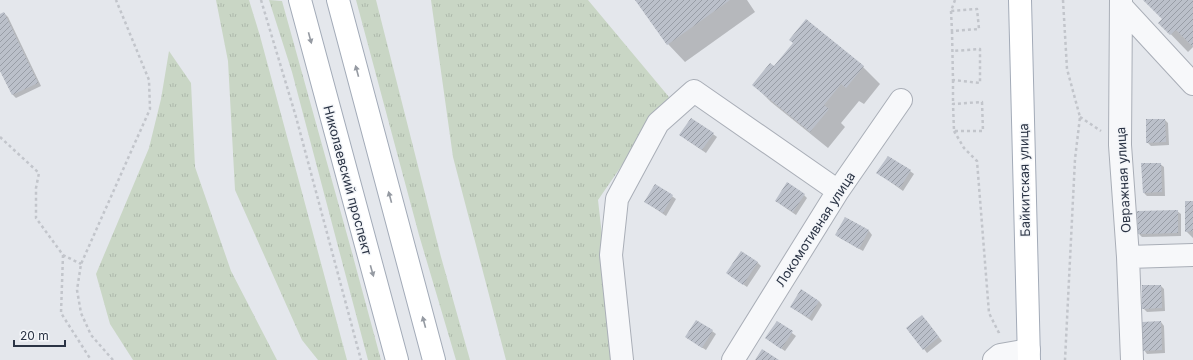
<svg xmlns="http://www.w3.org/2000/svg" width="1193" height="360" font-family="Inter,sans-serif">
	<style>
		.grass { fill: url(#grass-tufts) }
		.shadow { fill: #0003 }
		.building { fill: url(#building-hatch) }
		.lines { fill: none; stroke-linecap: round; stroke-linejoin: round }
		.minor-casing { stroke: #a9aeb7; stroke-width: 24 }
		.major-casing { stroke: #a3abb8; stroke-width: 24 }
		.path { stroke: #c2c5cb; stroke-width: 2.5; stroke-dasharray: 3 3; stroke-linecap: butt }
		.minor { stroke: #f7f8fa; stroke-width: 22 }
		.major { stroke: #fff; stroke-width: 22 }
		.oneway { fill: #959aa2 }
		.labels { text-anchor: middle; stroke-width: 3; stroke-linejoin: round; paint-order: stroke }
		.street-label { font-size: 13px; fill: #2b3445; stroke: #f4f6f9 }
	</style>
	<defs>
		<pattern id="grass-tufts" width="24" height="20" patternUnits="userSpaceOnUse"><rect width="24" height="20" fill="#c9d6c5"/><path d="M3 7l-1-3M5 7V3M7 7l1-3M15 17l-1-3M17 17v-4M19 17l1-3" fill="none" stroke="#adb8ab"/></pattern>
		<pattern id="building-hatch" width="6" height="6" patternUnits="userSpaceOnUse"><rect width="6" height="6" fill="#bbc0ca"/><path d="M-1 1l2-2M0 6l6-6M5 7l2-2" fill="none" stroke="#989da6"/></pattern>
	</defs>
	<rect width="100%" height="100%" fill="#e4e7ec"/>
	<path class="grass" d="M 216,0 L 249,0 L 260,36 L 347,360 L 318,360 L 302,340 L 235,190 L 228,61 Z
		M 269,0 L 282,1 L 351,249 L 381,360 L 368,360 L 292,72 Z
		M 356,0 L 376,0 L 441,257 L 470,360 L 456,360 L 419,235 Z
		M 431,0 L 588,0 L 669,97 L 598,200 L 616,360 L 506,360 L 453,157 Z
		M 169,51 L 191,83 L 195,167 L 231,271 L 277,360 L 133,360 L 110,324 L 96,274 L 149,148 L 161,99 Z"/>
	<path class="shadow" d="M 636,0 L 747,0 L 755,12 L 685,62 L 668,44 Z
		M 1144,0 L 1193,0 L 1193,47 L 1188,52 L 1160,23 L 1163,19 Z
		M 4,13 L 8,17 L 41,86 L 16,98 L 13,95 L 0,69 L 0,16 Z
		M 863,67 L 880,84 L 864,104 L 859,101 L 841,123 L 845,127 L 828,148 L 771,102 L 754,85 L 774,68 Z
		M 1165,120 L 1168,123 L 1169,145 L 1151,146 L 1147,142 Z
		M 713,134 L 717,137 L 706,153 L 684,138 Z
		M 1160,164 L 1164,167 L 1165,196 L 1147,196 L 1144,193 Z
		M 910,171 L 914,174 L 903,191 L 878,173 Z
		M 656,185 L 676,199 L 666,216 L 646,202 Z
		M 804,195 L 807,198 L 796,215 L 780,204 Z
		M 1193,202 L 1193,238 L 1186,231 Z
		M 1177,211 L 1181,214 L 1181,236 L 1142,237 L 1139,234 L 1138,212 Z
		M 846,218 L 869,231 L 872,235 L 863,251 L 840,238 L 836,235 Z
		M 758,263 L 761,266 L 747,287 L 727,273 Z
		M 1161,286 L 1164,289 L 1165,311 L 1147,312 L 1143,308 Z
		M 819,301 L 822,305 L 812,321 L 791,307 Z
		M 926,320 L 942,341 L 927,353 L 924,349 Z
		M 777,322 L 796,336 L 785,351 L 766,338 Z
		M 1161,322 L 1164,326 L 1165,353 L 1147,354 L 1144,350 Z
		M 712,331 L 716,334 L 706,350 L 686,337 Z"/>
	<path class="building" d="M 635,0 L 730,0 L 667,45 Z
		M 1143,0 L 1193,0 L 1193,47 L 1176,30 L 1170,35 L 1158,23 L 1162,19 Z
		M 4,12 L 38,83 L 12,95 L 0,71 L 0,14 Z
		M 806,19 L 864,66 L 846,88 L 841,84 L 824,105 L 829,109 L 810,132 L 752,85 L 770,63 L 774,66 L 793,43 L 789,40 Z
		M 691,118 L 714,133 L 702,150 L 679,135 Z
		M 1146,119 L 1165,119 L 1166,142 L 1146,143 Z
		M 888,156 L 911,170 L 900,188 L 876,173 Z
		M 1141,163 L 1161,163 L 1162,192 L 1143,193 Z
		M 787,182 L 805,194 L 793,212 L 775,201 Z
		M 655,184 L 673,195 L 663,213 L 644,202 Z
		M 1185,201 L 1193,201 L 1193,231 L 1185,232 Z
		M 1178,210 L 1178,233 L 1138,234 L 1137,211 Z
		M 845,217 L 869,230 L 859,249 L 835,235 Z
		M 741,251 L 758,262 L 743,285 L 726,273 Z
		M 1142,285 L 1161,285 L 1162,308 L 1142,309 Z
		M 801,289 L 819,301 L 809,318 L 790,307 Z
		M 922,315 L 939,337 L 923,350 L 906,328 Z
		M 696,320 L 713,330 L 702,348 L 685,337 Z
		M 777,321 L 793,331 L 781,349 L 765,338 Z
		M 1161,321 L 1162,350 L 1143,351 L 1142,322 Z
		M 762,349 L 779,360 L 755,360 Z"/>
	<g class="lines">
		<defs>
			<path id="minor" d="M 1121,0 L 1120,145 L 1128,257 L 1132,360
				M 1121,6 L 1193,84
				M 1128,257 L 1193,255
				M 622,360 L 611,255 L 617,199 L 658,123 L 694,91 L 838,191
				M 733,360 L 838,191 L 901,100
				M 994,360 L 1000,355 L 1029,350"/>
			<path id="major" d="M 300,0 L 397,360
				M 338,0 L 434,360
				M 1020,0 L 1029,360"/>
		</defs>
		<use href="#minor" class="minor-casing"/>
		<use href="#major" class="major-casing"/>
		<path class="path" d="M 261,0 L 296,117 L 361,360
			M 1063,0 L 1067,69 L 1080,117 L 1075,159 L 1065,360
			M 951,11 L 952,31 L 979,29 L 977,9 L 951,11 L 955,0
			M 952,31 L 953,80 L 980,83 L 980,49 L 953,51
			M 953,80 L 953,104
			M 982,102 L 983,131 L 954,131 L 953,104 Z
			M 1080,117 L 1101,131
			M 954,131 L 964,148 L 977,161 L 989,313 L 999,333 L 999,336
			M 0,137 L 39,173 L 36,188 L 36,218 L 63,255 L 81,264
			M 63,255 L 61,313 L 91,360
			M 113,360 L 91,335 L 81,313 L 77,290 L 81,264 L 150,109 L 149,80 L 116,0"/>
		<use href="#minor" class="minor"/>
		<use href="#major" class="major"/>
	</g>
	<defs><path id="oneway-solid" d="M-6-.8H1V-3.2L6.5 0L1 3.2V.8H-6Z"/></defs>
	<g class="oneway">
		<use href="#oneway-solid" transform="translate(310 38) rotate(75)"/>
		<use href="#oneway-solid" transform="translate(357 71) rotate(-105)"/>
		<use href="#oneway-solid" transform="translate(390 197) rotate(-105)"/>
		<use href="#oneway-solid" transform="translate(372 271) rotate(74)"/>
		<use href="#oneway-solid" transform="translate(424 322) rotate(-105)"/>
	</g>
	<g class="labels">
		<g class="street-label">
			<text transform="translate(348 180) rotate(75)" y="5">Николаевский проспект</text>
			<text transform="translate(1024 180) rotate(-91)" y="5">Байкитская улица</text>
			<text transform="translate(1123 180) rotate(-93)" y="5">Овражная улица</text>
			<text transform="translate(815 229) rotate(-57)" y="5">Локомотивная улица</text>
		</g>
	</g>
	<path d="M14 340v6h51v-6" fill="none" stroke="#2b3445" stroke-width="2"/>
	<text x="20" y="340" font-size="12" fill="#2b3445" stroke="#f4f6f9" stroke-width="3" paint-order="stroke">20 m</text>
</svg>
